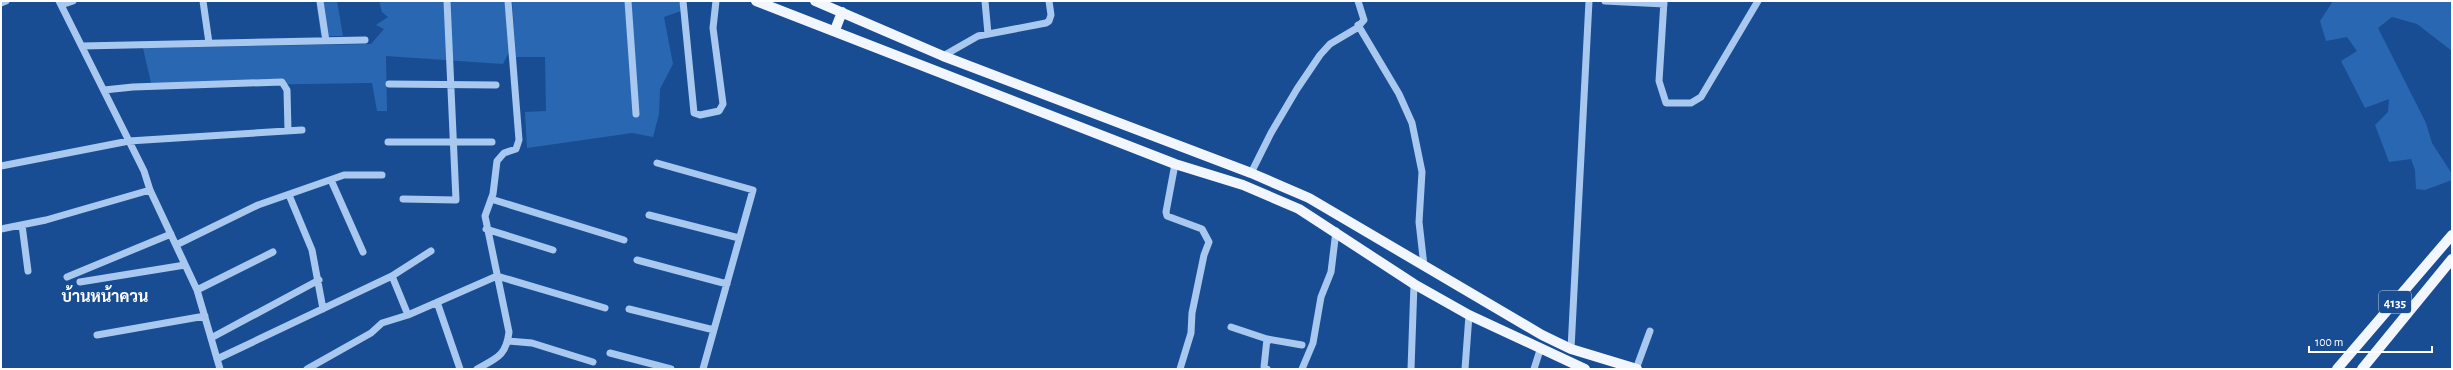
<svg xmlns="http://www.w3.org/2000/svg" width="2453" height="370" font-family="'Alegreya Sans',Sarabun,sans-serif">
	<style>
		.green { fill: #2a67b2 }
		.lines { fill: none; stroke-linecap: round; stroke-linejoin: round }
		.minor { stroke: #a8c8f0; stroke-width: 7 }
		.major { stroke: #f1f6ff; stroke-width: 10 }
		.labels { text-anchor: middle; stroke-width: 4; stroke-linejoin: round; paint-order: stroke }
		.shield { fill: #184d93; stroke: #bacadf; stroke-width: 1 }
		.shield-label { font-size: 13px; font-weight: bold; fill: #fff }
		.quarter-label { font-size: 16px; font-weight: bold; fill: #fff; stroke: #184d93 }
	</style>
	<rect width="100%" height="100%" fill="#184d93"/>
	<path class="green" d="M 316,1 L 337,1 L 343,36 L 321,36 Z
		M 379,1 L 506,1 L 510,50 L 503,64 L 386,56 L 387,111 L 377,111 L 372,83 L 170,86 L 151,83 L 143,48 L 371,44 L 384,29 L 376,25 L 388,17 L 382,12 Z
		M 512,1 L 683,1 L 684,10 L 664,17 L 673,64 L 660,89 L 659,114 L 653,137 L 632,133 L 527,148 L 525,112 L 546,111 L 545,57 L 516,57 Z
		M 2333,1 L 2452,1 L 2452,51 L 2417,24 L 2392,17 L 2378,28 L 2426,123 L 2432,143 L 2452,174 L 2452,180 L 2425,190 L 2416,189 L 2415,170 L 2411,159 L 2389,162 L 2375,125 L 2388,112 L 2389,99 L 2365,108 L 2341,61 L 2357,51 L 2347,37 L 2326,41 L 2320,21 Z"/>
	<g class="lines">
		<path class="minor" d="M 59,1 L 144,171 L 150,190 L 197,290 L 220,369
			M 203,1 L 209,43
			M 320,1 L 326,41
			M 628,1 L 636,114
			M 683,1 L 694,113 L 700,115 L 719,111 L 723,104 L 713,28 L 716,1
			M 985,1 L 988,34
			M 1605,1 L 1664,4
			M 1664,1 L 1659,81 L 1666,103 L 1691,103 L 1701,97 L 1758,1
			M 1,3 L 6,1
			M 61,5 L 73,1
			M 1358,25 L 1399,94 L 1412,123 L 1422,172 L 1419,222 L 1424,266
			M 82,46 L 365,40
			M 943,56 L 978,36 L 1046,23 L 1049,21 L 1051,15 L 1049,1
			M 389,84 L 496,85
			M 104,90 L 133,87 L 282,82 L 287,90 L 288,131
			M 388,142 L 492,142
			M 657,163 L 753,190 L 703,369
			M 1175,164 L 1166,212 L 1167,216 L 1202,229 L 1209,242 L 1204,255 L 1192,313 L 1191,333 L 1180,369
			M 1,166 L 129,141 L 302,130
			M 1251,173 L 1271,133 L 1297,89 L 1320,55 L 1330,44 L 1357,28 L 1364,20 L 1358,1
			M 331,180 L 363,252
			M 289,195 L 312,250 L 323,309
			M 403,199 L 456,200 L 447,1
			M 491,199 L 624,240
			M 649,215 L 739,238
			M 22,225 L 28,271
			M 1,229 L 46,220 L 150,190
			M 486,229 L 553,250
			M 176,245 L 258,205 L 344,175 L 382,175
			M 637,260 L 727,284
			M 392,276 L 408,315
			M 67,277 L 171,234
			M 80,282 L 185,265
			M 197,290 L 273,252
			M 437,302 L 460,369
			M 629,309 L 714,330
			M 1231,327 L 1267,339 L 1302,345
			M 97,335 L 205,316
			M 211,338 L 319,280
			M 508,341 L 532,343 L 593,362
			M 1571,349 L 1589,1
			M 610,353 L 671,369
			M 217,359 L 392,276 L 431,251
			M 307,369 L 371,333 L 382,323 L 408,315 L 497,276 L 605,308
			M 477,369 C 497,358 506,356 509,332 L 485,216 L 493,194 L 497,161 L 504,153 L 516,149 L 519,140 L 508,1
			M 1267,369 L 1264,367 L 1267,339
			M 1302,369 L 1313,343 L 1321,297 L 1331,272 L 1336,231
			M 1411,369 L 1414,284
			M 1465,369 L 1469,315
			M 1534,369 L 1540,350
			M 1636,369 L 1650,331"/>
		<path class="major" d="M 756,1 L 1175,164 L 1243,185 L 1299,209 L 1414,284 L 1469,315 L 1585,369
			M 815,1 L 943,56 L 1251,173 L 1309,198 L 1542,335 L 1571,349 L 1637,369
			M 835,30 L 842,12
			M 2337,369 L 2452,235
			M 2362,369 L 2452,259"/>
	</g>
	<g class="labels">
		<rect class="shield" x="2379" y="291" width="32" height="22" rx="3"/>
		<g class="shield-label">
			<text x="2395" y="307">4135</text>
		</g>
		<g class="quarter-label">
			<text x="105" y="302">บ้านหน้าควน</text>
		</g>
	</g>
	<rect width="2453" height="370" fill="none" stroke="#ffffff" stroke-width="4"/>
	<path d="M2309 346v6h123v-6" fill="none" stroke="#ffffff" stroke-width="2"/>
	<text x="2315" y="346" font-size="12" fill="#ffffff" stroke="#184d93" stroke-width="3" paint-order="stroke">100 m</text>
</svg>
